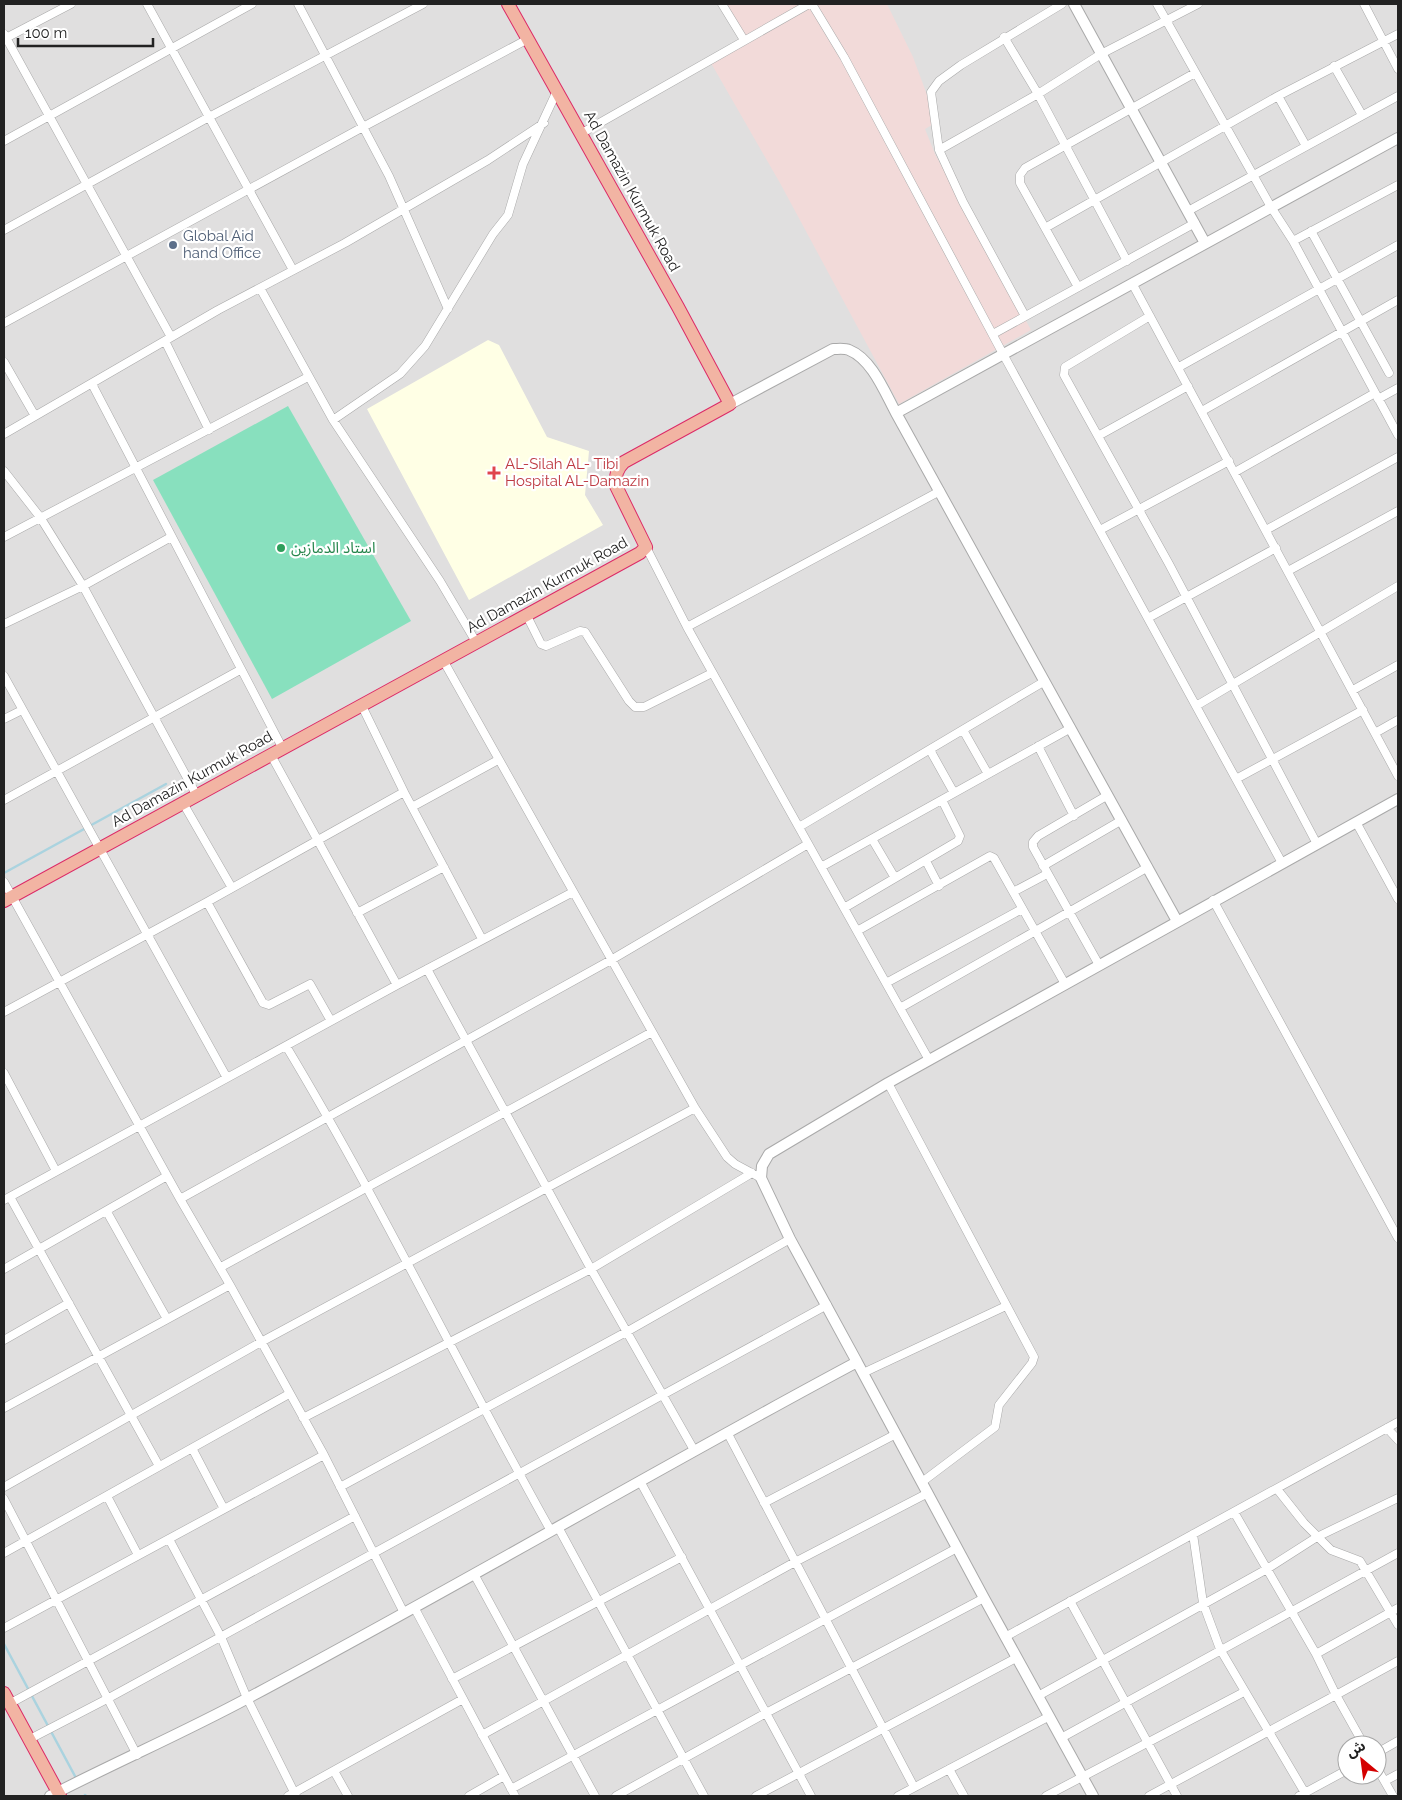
<svg xmlns="http://www.w3.org/2000/svg" width="1402" height="1800" font-family="Raleway,'Noto Sans Arabic',sans-serif">
	<style>
		.residential { fill: #e0dfdf; fill-rule: evenodd }
		.commercial { fill: #f2dad9 }
		.education { fill: #ffffe5 }
		.pitch { fill: #88e0be }
		.lines { fill: none; stroke-linecap: round; stroke-linejoin: round }
		.stream { stroke: #aad3df; stroke-width: 2.5 }
		.minor-casing { stroke: #a9a9a9; stroke-width: 9 }
		.tertiary-casing { stroke: #a9a9a9; stroke-width: 12 }
		.trunk-casing { stroke: #dc2a67; stroke-width: 14 }
		.minor { stroke: #fff; stroke-width: 8 }
		.tertiary { stroke: #fff; stroke-width: 10 }
		.trunk { stroke: #f2b4a3; stroke-width: 12 }
		.service-dot { fill: #5c6f8a; stroke: #fff; stroke-width: 2 }
		.health-dot { fill: #e0444e; stroke: #fff; stroke-width: 2 }
		.leisure-dot { fill: #2e9e5b; stroke: #fff; stroke-width: 2 }
		.labels { text-anchor: middle; stroke-width: 4.5; stroke-linejoin: round; paint-order: stroke }
		.street-label { font-size: 15px; fill: #222; stroke: #fff }
		.service-label { font-size: 15px; fill: #4e5e75; stroke: #fff; text-anchor: start }
		.health-label { font-size: 15px; fill: #be3a42; stroke: #fff; text-anchor: start }
		.leisure-label { font-size: 15px; fill: #27864d; stroke: #fff; text-anchor: start }
	</style>
	<rect width="100%" height="100%" fill="#f2efe9"/>
	<path class="residential" d="M 4,4 L 1398,4 L 1398,1796 L 4,1796 ZM 1347,1745 L 1377,1745 L 1377,1775 L 1347,1775 Z"/>
	<path class="commercial" d="M 727,4 L 887,4 L 913,57 L 937,122 L 925,129 L 935,154 L 1031,330 L 899,404 L 780,183 L 711,63 L 748,43 Z"/>
	<path class="education" d="M 488,340 L 499,345 L 547,437 L 589,451 L 585,495 L 603,525 L 469,600 L 367,409 Z"/>
	<path class="pitch" d="M 288,406 L 411,621 L 272,699 L 153,480 Z"/>
	<g class="lines">
		<path class="stream" d="M 4,873 L 166,784
			M 4,1644 L 76,1778
			M 85,1795 L 86,1796"/>
		<defs>
			<path id="minor" d="M 147,4 L 293,270
				M 298,4 L 389,176 L 448,309
				M 722,4 L 744,40
				M 812,4 L 844,57 L 1003,354 L 1282,863
				M 1157,4 L 1271,207 L 1293,241 L 1398,435
				M 1364,4 L 1398,69
				M 4,34 L 171,337
				M 1004,37 L 1038,94 L 1127,261
				M 4,39 L 71,4
				M 1334,66 L 1362,115
				M 1278,96 L 1306,146
				M 582,133 L 809,4
				M 4,141 L 252,4
				M 939,150 L 1038,94 L 1101,54 L 1198,4
				M 1188,211 L 1398,96
				M 1045,228 L 1278,96 L 1398,34
				M 4,230 L 209,117 L 423,4
				M 1311,231 L 1389,373
				M 1293,241 L 1398,185
				M 1132,283 L 1398,776
				M 1078,287 L 1020,183 L 1020,175 L 1025,168 L 1195,73
				M 260,288 L 333,420 L 440,581 L 476,642
				M 1025,316 L 963,202 L 939,150 L 931,92 L 939,81 L 961,65 L 1062,4
				M 1150,316 L 1065,367 L 1064,375 L 1169,564 L 1317,844
				M 4,323 L 363,127 L 528,39
				M 993,334 L 1195,223
				M 165,341 L 209,430
				M 4,362 L 35,416
				M 1179,367 L 1398,245
				M 92,384 L 283,749
				M 1378,399 L 1398,388
				M 1202,411 L 1398,300
				M 333,420 L 400,374 L 425,346 L 493,234 L 508,215 L 523,164 L 557,91
				M 4,434 L 218,310 L 345,243 L 488,160 L 544,123
				M 1098,436 L 1188,386
				M 4,471 L 40,517 L 83,586 L 197,796
				M 1235,472 L 1375,393
				M 1100,530 L 1229,461
				M 1266,530 L 1398,457
				M 4,537 L 308,377
				M 646,547 L 687,627 L 929,1060
				M 1288,571 L 1398,511
				M 527,616 L 541,644 L 546,646 L 580,631 L 585,632 L 629,701 L 635,707 L 644,707 L 712,673
				M 1148,618 L 1276,548
				M 4,624 L 83,586 L 171,537
				M 687,627 L 940,491
				M 443,660 L 695,1108 L 727,1157 L 735,1164 L 761,1178
				M 4,676 L 227,1078
				M 1353,690 L 1398,665
				M 361,704 L 404,792 L 482,939
				M 1196,706 L 1398,586
				M 4,719 L 22,710
				M 963,730 L 988,774
				M 1375,733 L 1398,720
				M 1038,746 L 1074,816
				M 930,750 L 954,793
				M 271,755 L 397,985
				M 1236,779 L 1363,710
				M 4,800 L 240,670
				M 183,803 L 232,888
				M 412,807 L 498,760
				M 1356,822 L 1398,899
				M 799,827 L 1045,681
				M 872,839 L 895,878
				M 926,861 L 939,886
				M 1043,866 L 1122,820
				M 821,867 L 1071,728
				M 4,882 L 180,1199 L 230,1285 L 324,1455 L 404,1613
				M 1013,892 L 1047,874
				M 1213,900 L 1398,1238
				M 207,902 L 263,1003 L 269,1005 L 310,984 L 331,1021
				M 844,908 L 958,841 L 960,836 L 942,800
				M 357,913 L 444,867
				M 857,931 L 990,856 L 994,858 L 1065,984
				M 1099,965 L 1033,847 L 1033,842 L 1038,836 L 1108,795
				M 427,969 L 591,1269 L 694,1450
				M 886,983 L 1022,909
				M 900,1008 L 1148,867
				M 4,1012 L 207,902 L 404,792
				M 286,1046 C 381,1204 461,1371 551,1531
				M 4,1073 L 56,1171
				M 888,1083 L 1034,1357 L 1032,1363 L 999,1405 L 995,1427 L 922,1482
				M 10,1197 L 159,1466
				M 180,1199 L 611,960 L 808,844
				M 4,1200 L 397,985 L 573,892
				M 107,1212 L 167,1319
				M 221,1267 L 652,1032
				M 4,1269 L 167,1176
				M 4,1340 L 69,1303
				M 863,1373 L 1006,1306
				M 4,1408 L 230,1285
				M 303,1418 L 591,1269 L 752,1173
				M 1387,1428 L 1398,1440
				M 727,1432 L 914,1787
				M 192,1448 L 224,1509
				M 640,1481 L 811,1796
				M 4,1487 L 261,1342 L 695,1108
				M 340,1487 L 628,1331 L 790,1239
				M 1277,1489 L 1304,1523 L 1331,1550 L 1360,1561 L 1398,1625
				M 107,1496 L 138,1555
				M 4,1499 L 137,1755
				M 764,1503 L 896,1434
				M 1234,1512 L 1316,1654 L 1336,1695 L 1398,1661
				M 558,1527 L 704,1796
				M 1193,1534 L 1203,1603 L 1220,1649 L 1305,1793
				M 169,1539 L 221,1637 L 247,1698 L 296,1796
				M 4,1553 L 289,1394
				M 474,1574 L 595,1796
				M 1070,1601 L 1177,1796
				M 414,1607 L 515,1796
				M 4,1628 L 324,1455
				M 1005,1637 L 1398,1422
				M 1316,1654 L 1398,1608
				M 452,1679 L 682,1557
				M 1038,1696 L 1267,1569 L 1317,1537 L 1398,1498
				M 9,1704 L 355,1516
				M 482,1735 L 795,1562 L 928,1493
				M 1061,1738 L 1398,1553
				M 28,1740 L 107,1699 L 827,1305
				M 1377,1753 L 1398,1741
				M 1377,1768 L 1393,1796
				M 949,1769 L 964,1796
				M 334,1771 L 348,1796
				M 1385,1781 L 1398,1774
				M 511,1789 L 957,1548
				M 288,1796 L 463,1699
				M 469,1796 L 504,1776
				M 616,1796 L 766,1713 L 984,1598
				M 756,1796 L 1016,1658
				M 898,1796 L 1048,1717
				M 1046,1796 L 1244,1692
				M 1149,1796 L 1336,1695 L 1364,1745
				M 1299,1796 L 1347,1770"/>
			<path id="tertiary" d="M 1074,4 L 1205,243
				M 730,404 L 833,349 C 838,349 845,348 849,350 C 872,359 885,393 896,413 L 1398,138
				M 896,413 L 1177,921
				M 857,1362 L 790,1239 L 761,1178 L 762,1166 L 769,1154 L 888,1083 L 1398,799
				M 50,1796 C 116,1762 183,1733 248,1698 C 453,1589 653,1471 857,1362 L 984,1598 L 1093,1796"/>
			<path id="trunk" d="M 4,901 L 640,553 L 646,547 L 616,486 C 615,475 617,469 624,462 L 730,404 L 678,307 L 508,4
				M 4,1693 L 60,1796"/>
		</defs>
		<use href="#minor" class="minor-casing"/>
		<use href="#tertiary" class="tertiary-casing"/>
		<use href="#trunk" class="trunk-casing"/>
		<use href="#minor" class="minor"/>
		<use href="#tertiary" class="tertiary"/>
		<use href="#trunk" class="trunk"/>
	</g>
	<circle class="service-dot" cx="173" cy="245" r="5"/>
	<path class="health-dot" d="M491.5 465.5h5v5h5v5h-5v5h-5v-5h-5v-5h5z"/>
	<circle class="leisure-dot" cx="281" cy="548" r="5"/>
	<g class="labels">
		<g class="street-label">
			<text transform="translate(632 191) rotate(61)" y="5">Ad Damazin Kurmuk Road</text>
			<text transform="translate(547 585) rotate(-29)" y="5">Ad Damazin Kurmuk Road</text>
			<text transform="translate(192 779) rotate(-29)" y="5">Ad Damazin Kurmuk Road</text>
		</g>
		<g class="service-label">
			<text x="183" y="241">Global Aid<tspan x="183" dy="17">hand Office</tspan></text>
		</g>
		<g class="health-label">
			<text x="505" y="469">AL-Silah AL- Tibi<tspan x="505" dy="17">Hospital AL-Damazin</tspan></text>
		</g>
		<g class="leisure-label">
			<text x="291" y="553">استاد الدمازين</text>
		</g>
	</g>
	<rect width="1402" height="1800" fill="none" stroke="#222222" stroke-width="10"/>
	<g transform="translate(1362 1760) rotate(331)"><circle r="24" fill="#ffffff" stroke="#a7a7a7"/>
	<path d="M0-4L9 19L0 12L-9 19Z" fill="#d40000"/>
	<text y="-8" font-size="14" font-weight="bold" text-anchor="middle" fill="#222222">ش</text>
	</g>
	<path d="M18 38v8h135v-8" fill="none" stroke="#222222" stroke-width="2.5"/>
	<text x="25" y="38" font-size="15" fill="#222222" stroke="#ffffff" stroke-width="4" paint-order="stroke">100 m</text>
</svg>
